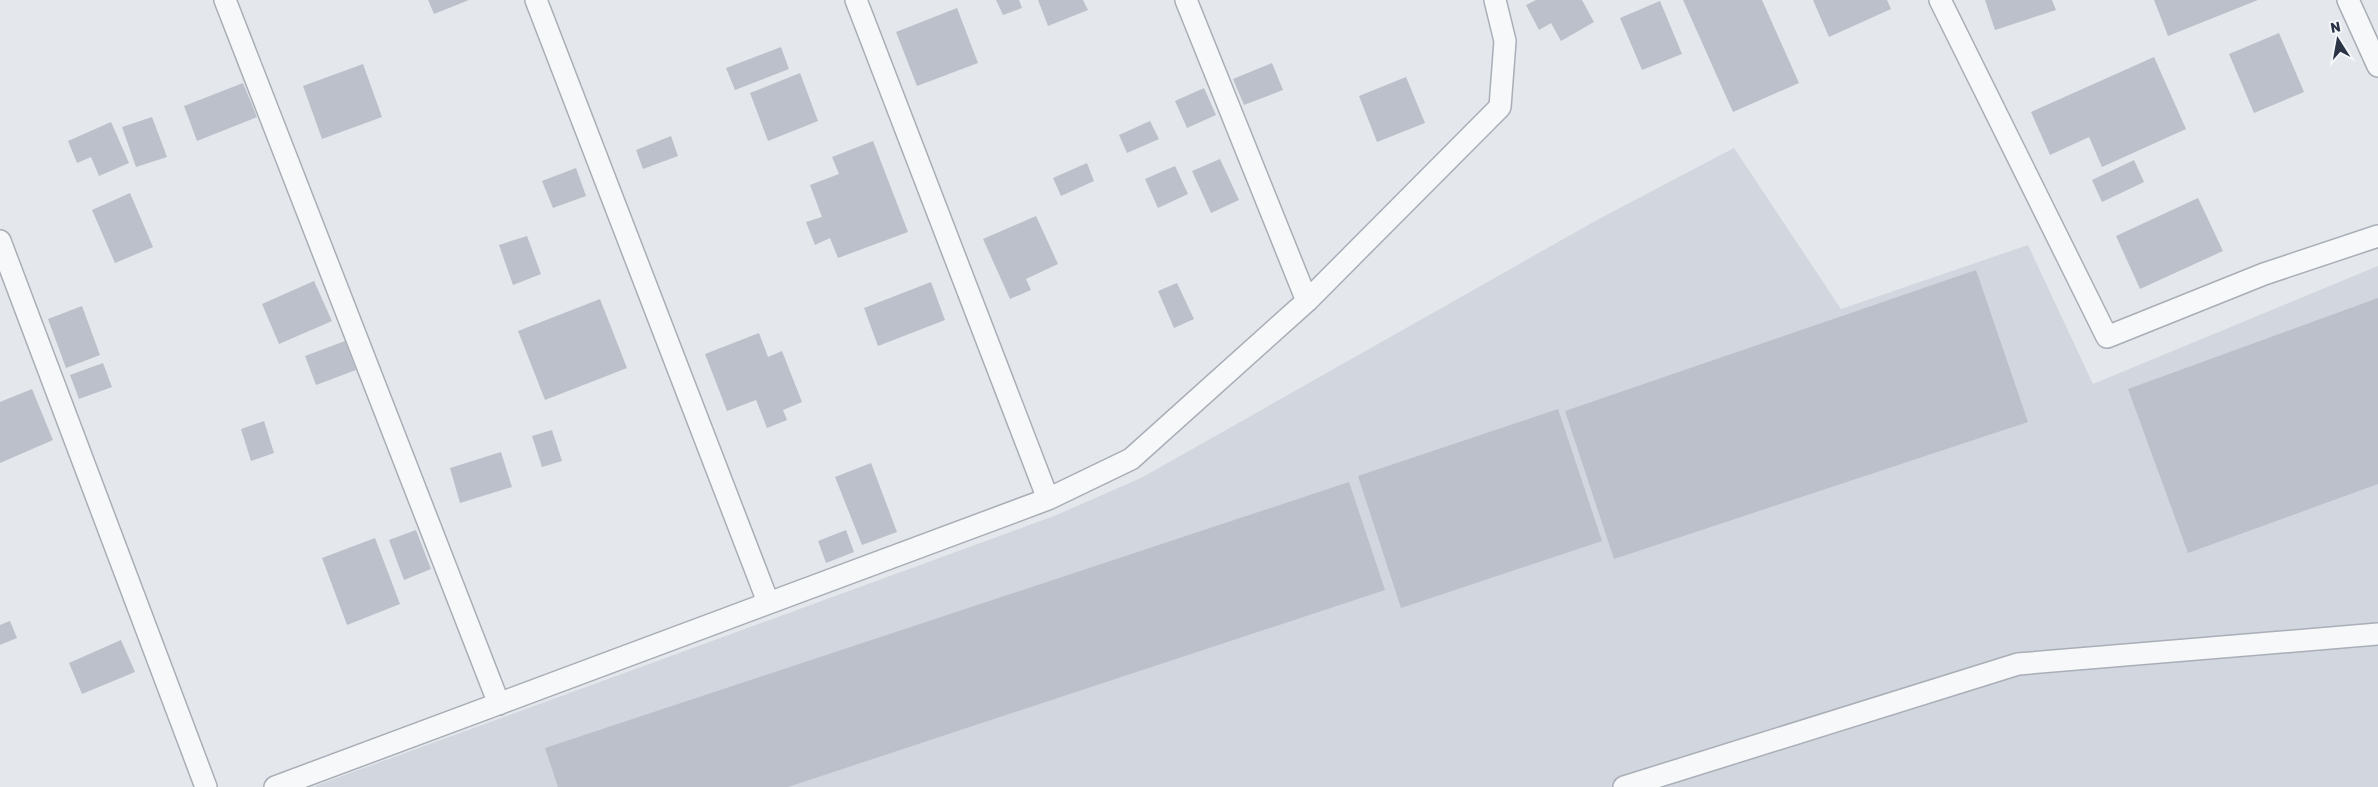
<svg xmlns="http://www.w3.org/2000/svg" width="2378" height="787" font-family="Rubik,sans-serif">
	<style>
		.built { fill: #d2d6de }
		.building { fill: #bbc0ca }
		.lines { fill: none; stroke-linecap: round; stroke-linejoin: round }
		.service-casing { stroke: #a9aeb7; stroke-width: 24 }
		.service { stroke: #f7f8fa; stroke-width: 21 }
	</style>
	<rect width="100%" height="100%" fill="#e4e7ec"/>
	<path class="built" d="M 1734,148 L 1841,309 L 2028,245 L 2093,384 L 2378,266 L 2378,787 L 312,787 L 1054,516 L 1141,478 L 1597,220 Z"/>
	<path class="building" d="M 428,0 L 469,0 L 434,14 Z
		M 996,0 L 1019,0 L 1022,8 L 1003,15 Z
		M 1038,0 L 1083,0 L 1088,10 L 1048,26 Z
		M 1536,0 L 1582,0 L 1594,22 L 1561,41 L 1551,23 L 1539,30 L 1526,5 Z
		M 1683,0 L 1762,0 L 1799,83 L 1733,112 Z
		M 1813,0 L 1887,0 L 1891,9 L 1829,37 Z
		M 1985,0 L 2052,0 L 2056,10 L 1995,30 Z
		M 2154,0 L 2258,0 L 2168,36 Z
		M 1660,1 L 1682,54 L 1642,70 L 1620,18 Z
		M 957,8 L 978,63 L 917,86 L 896,32 Z
		M 2279,33 L 2304,92 L 2254,113 L 2229,54 Z
		M 781,47 L 789,69 L 735,90 L 726,68 Z
		M 2154,57 L 2186,129 L 2102,167 L 2089,137 L 2050,155 L 2031,112 Z
		M 1272,63 L 1283,90 L 1244,105 L 1233,79 Z
		M 363,64 L 382,117 L 322,139 L 303,86 Z
		M 800,73 L 818,121 L 768,141 L 750,93 Z
		M 1406,77 L 1425,123 L 1377,142 L 1359,96 Z
		M 243,83 L 257,117 L 197,141 L 184,106 Z
		M 1204,88 L 1216,115 L 1187,128 L 1175,101 Z
		M 152,117 L 167,157 L 136,167 L 122,127 Z
		M 1150,121 L 1159,139 L 1127,153 L 1119,135 Z
		M 111,122 L 129,163 L 99,176 L 91,157 L 77,163 L 68,141 Z
		M 671,136 L 678,156 L 643,169 L 636,150 Z
		M 873,141 L 908,232 L 838,258 L 830,238 L 815,245 L 806,222 L 822,217 L 810,185 L 839,174 L 832,157 Z
		M 1220,159 L 1239,200 L 1211,213 L 1192,171 Z
		M 2134,160 L 2144,182 L 2102,202 L 2092,180 Z
		M 1087,163 L 1094,181 L 1061,196 L 1053,178 Z
		M 1175,166 L 1188,194 L 1158,208 L 1145,179 Z
		M 576,168 L 586,196 L 553,208 L 542,181 Z
		M 130,193 L 153,247 L 115,263 L 92,210 Z
		M 2198,198 L 2223,251 L 2140,289 L 2116,236 Z
		M 1036,216 L 1058,264 L 1026,279 L 1031,290 L 1010,299 L 983,239 Z
		M 527,236 L 541,274 L 513,285 L 499,245 Z
		M 1976,270 L 2028,422 L 1614,559 L 1565,411 Z
		M 314,281 L 332,321 L 279,344 L 262,304 Z
		M 931,282 L 945,320 L 878,346 L 864,308 Z
		M 1177,283 L 1194,319 L 1174,328 L 1158,291 Z
		M 2378,298 L 2378,484 L 2188,553 L 2128,389 Z
		M 600,299 L 627,368 L 545,400 L 518,331 Z
		M 82,306 L 100,355 L 66,368 L 48,319 Z
		M 759,333 L 768,357 L 782,351 L 802,402 L 783,410 L 787,420 L 767,428 L 756,400 L 727,411 L 705,354 Z
		M 345,341 L 356,370 L 316,385 L 305,356 Z
		M 103,363 L 112,387 L 79,399 L 70,375 Z
		M 32,389 L 53,440 L 0,463 L 0,402 Z
		M 1558,409 L 1602,541 L 1401,608 L 1358,476 Z
		M 264,421 L 274,453 L 251,461 L 241,429 Z
		M 552,430 L 562,461 L 542,467 L 532,436 Z
		M 501,452 L 512,487 L 460,503 L 450,468 Z
		M 871,463 L 897,532 L 862,545 L 835,477 Z
		M 1349,482 L 1385,590 L 788,787 L 558,787 L 545,748 Z
		M 416,530 L 431,569 L 404,580 L 389,540 Z
		M 846,530 L 854,552 L 826,563 L 818,541 Z
		M 375,538 L 400,604 L 347,625 L 322,558 Z
		M 10,621 L 17,638 L 0,645 L 0,625 Z
		M 121,640 L 135,672 L 82,694 L 69,663 Z"/>
	<g class="lines">
		<defs>
			<path id="service" d="M 225,0 L 499,704
				M 536,0 L 768,602
				M 856,0 L 1048,499
				M 1186,0 L 1307,301
				M 1940,0 L 2107,337 L 2264,274 L 2378,236
				M 2348,0 L 2378,66
				M 0,241 L 206,787
				M 275,787 L 1048,499 L 1131,459 L 1307,301 L 1500,107 L 1505,41 L 1495,0
				M 1624,787 L 2018,664 L 2378,634"/>
		</defs>
		<use href="#service" class="service-casing"/>
		<use href="#service" class="service"/>
	</g>
	<g transform="translate(2338 40) rotate(349)" stroke="#f4f6f9" stroke-width="4" paint-order="stroke">
	<path d="M0-4L9 19L0 12L-9 19Z" fill="#2b3445"/>
	<text y="-8" font-size="14" font-weight="bold" text-anchor="middle" fill="#2b3445">N</text>
	</g>
</svg>
